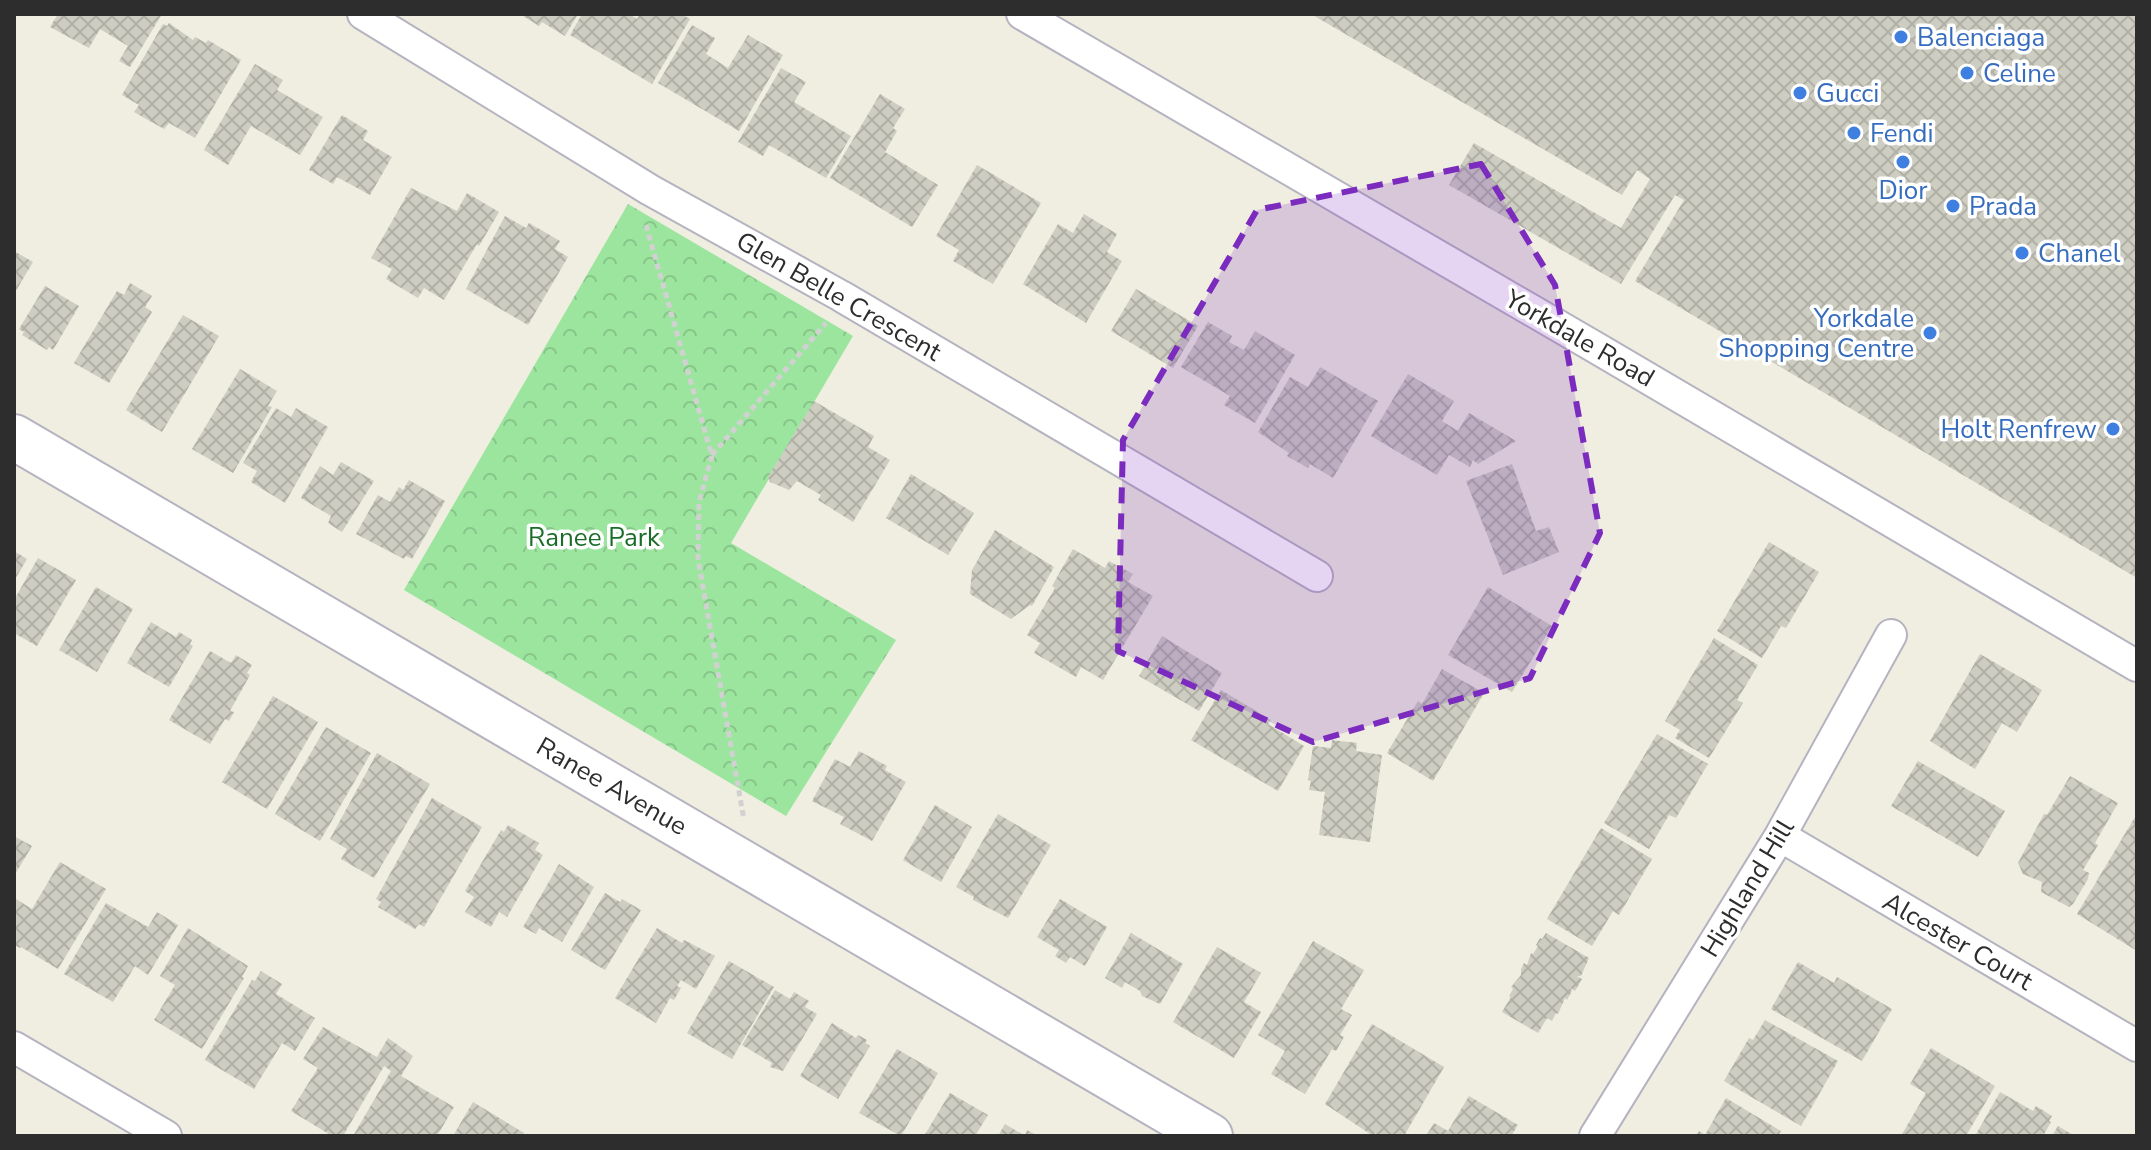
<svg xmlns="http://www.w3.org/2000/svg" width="2151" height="1150" font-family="'Nunito Sans',sans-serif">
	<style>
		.forest { fill: url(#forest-crowns) }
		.building { fill: url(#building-cross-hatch) }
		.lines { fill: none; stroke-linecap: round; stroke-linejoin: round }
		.street-casing { stroke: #b6b3c1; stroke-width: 34 }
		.secondary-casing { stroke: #b6b3c1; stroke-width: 48 }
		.path { stroke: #d1d1d1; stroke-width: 5; stroke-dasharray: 6 4; stroke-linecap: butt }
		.street { stroke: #fff; stroke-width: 30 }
		.secondary { stroke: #fff; stroke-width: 44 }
		.marked { fill: #7b2cbf; fill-opacity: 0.2; stroke: #7b2cbf; stroke-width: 6; stroke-dasharray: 16 10; stroke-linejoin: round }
		.shop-dot { fill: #3f7fe0; stroke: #fff; stroke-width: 3 }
		.labels { text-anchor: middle; stroke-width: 7; stroke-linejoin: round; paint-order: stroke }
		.shop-label { font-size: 26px; fill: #366cbe; stroke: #fff; text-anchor: start }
		.street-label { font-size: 26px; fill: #2d2d2d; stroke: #fff }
		.park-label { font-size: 26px; fill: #1a6d28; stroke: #fff }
	</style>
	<defs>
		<pattern id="forest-crowns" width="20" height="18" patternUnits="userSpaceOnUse" patternTransform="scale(2)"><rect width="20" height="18" fill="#9ce59f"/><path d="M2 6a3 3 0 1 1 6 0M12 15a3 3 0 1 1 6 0" fill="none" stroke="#87c589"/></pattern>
		<pattern id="building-cross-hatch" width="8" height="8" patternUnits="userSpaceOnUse" patternTransform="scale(2)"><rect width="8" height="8" fill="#cdcdc2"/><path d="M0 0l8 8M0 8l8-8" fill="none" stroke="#b0b0a7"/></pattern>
	</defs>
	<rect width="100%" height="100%" fill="#efeee0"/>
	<path class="forest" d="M 628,204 L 853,336 L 731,543 L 896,640 L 786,816 L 404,590 Z"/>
	<path class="building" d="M 58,14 L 162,14 L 130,67 L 119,61 L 128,46 L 100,29 L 89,48 L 50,27 Z
		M 520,14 L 578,14 L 565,36 L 542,22 L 539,26 Z
		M 582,14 L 629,14 L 637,19 L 640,14 L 681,14 L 690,19 L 652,84 L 570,35 Z
		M 1311,14 L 2137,14 L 2137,578 L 1635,281 L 1684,200 L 1675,195 L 1621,284 L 1449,185 L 1474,143 L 1621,228 L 1650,179 L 1637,170 L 1622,195 Z
		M 169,23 L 193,40 L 195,37 L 206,43 L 208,40 L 241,60 L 195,138 L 169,123 L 164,129 L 134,112 L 139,105 L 122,95 L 163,24 L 167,26 Z
		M 692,25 L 715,38 L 706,54 L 728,68 L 748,35 L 783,55 L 739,131 L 658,83 Z
		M 255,64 L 283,80 L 277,90 L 323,117 L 300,155 L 251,126 L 228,165 L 204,150 Z
		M 781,68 L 806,82 L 794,102 L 851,136 L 826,178 L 769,145 L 763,156 L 738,142 Z
		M 880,94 L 905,109 L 893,128 L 897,131 L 885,152 L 938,185 L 912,227 L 830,178 Z
		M 342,115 L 368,131 L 363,140 L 392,157 L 370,195 L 337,177 L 333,184 L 309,170 Z
		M 977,165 L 1041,203 L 993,284 L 953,261 L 959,250 L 936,236 Z
		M 411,188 L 457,211 L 467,193 L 499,212 L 479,246 L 477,244 L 444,300 L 424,288 L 418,298 L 386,279 L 392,269 L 371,258 Z
		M 1084,214 L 1117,234 L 1107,252 L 1122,261 L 1086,323 L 1023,284 L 1058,224 L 1073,233 Z
		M 505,216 L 526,228 L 529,223 L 560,241 L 555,249 L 568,257 L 528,325 L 466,289 Z
		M 14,251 L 33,262 L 14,294 Z
		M 130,283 L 152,296 L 145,307 L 152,312 L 109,383 L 74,363 L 117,291 L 124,295 Z
		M 45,286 L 79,306 L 53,350 L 49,347 L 47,350 L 22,335 L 24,332 L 19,329 Z
		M 1136,289 L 1198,326 L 1173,368 L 1111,331 Z
		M 183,315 L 219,336 L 162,432 L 126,410 Z
		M 1208,322 L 1232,336 L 1229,342 L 1244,350 L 1255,331 L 1295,355 L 1255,423 L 1224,405 L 1230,396 L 1181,367 Z
		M 1320,367 L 1378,401 L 1333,478 L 1310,464 L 1308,468 L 1287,456 L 1289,453 L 1258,432 L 1290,377 L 1308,387 Z
		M 240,369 L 277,391 L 268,406 L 272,407 L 233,473 L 192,449 Z
		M 1408,374 L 1454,401 L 1442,421 L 1458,431 L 1469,413 L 1516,441 L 1478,464 L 1473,460 L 1470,467 L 1449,455 L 1437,475 L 1371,436 Z
		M 814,401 L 874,436 L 868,447 L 890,460 L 853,522 L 818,500 L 821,495 L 797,481 L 789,490 L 770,482 L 768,477 Z
		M 276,408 L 291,417 L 296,408 L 328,427 L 285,503 L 251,482 L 257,471 L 243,463 Z
		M 341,462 L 374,481 L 342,532 L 328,523 L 331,516 L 301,498 L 320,466 L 333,475 Z
		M 1512,464 L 1536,531 L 1549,527 L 1559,552 L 1503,575 L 1466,481 Z
		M 911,474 L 974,513 L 948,555 L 886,518 Z
		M 409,480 L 445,501 L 412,559 L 406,556 L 404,559 L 356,534 L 378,495 L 390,502 L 399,487 L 403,490 Z
		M 995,530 L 1054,567 L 1032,606 L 1030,605 L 1011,619 L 970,594 L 972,570 Z
		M 1769,542 L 1819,572 L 1786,628 L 1781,626 L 1762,658 L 1717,631 Z
		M 1073,549 L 1105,568 L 1109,561 L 1133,574 L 1128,582 L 1153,596 L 1103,680 L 1081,667 L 1076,677 L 1034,653 L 1040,643 L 1027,635 L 1055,588 L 1052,586 Z
		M 14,551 L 27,559 L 14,581 Z
		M 38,558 L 76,580 L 37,646 L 14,633 L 14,600 Z
		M 96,587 L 133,609 L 97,672 L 59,650 Z
		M 1488,587 L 1552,626 L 1512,692 L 1448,655 Z
		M 151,622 L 176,637 L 179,632 L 192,640 L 190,644 L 193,646 L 169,687 L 127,663 Z
		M 1162,636 L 1222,673 L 1199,711 L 1139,676 Z
		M 1714,638 L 1758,665 L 1737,700 L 1743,703 L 1709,758 L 1675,738 L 1680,730 L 1665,721 Z
		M 210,651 L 231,663 L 236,655 L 252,665 L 247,673 L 250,675 L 230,711 L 234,712 L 229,721 L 225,719 L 210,744 L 169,720 Z
		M 1980,654 L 2042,690 L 2017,732 L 2002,723 L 1975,769 L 1930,741 Z
		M 1442,669 L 1484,693 L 1433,781 L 1387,753 L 1418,701 L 1422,704 Z
		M 1221,690 L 1271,720 L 1268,724 L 1304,746 L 1278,791 L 1191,740 Z
		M 273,696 L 318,722 L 267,809 L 222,782 Z
		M 326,727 L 371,753 L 320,841 L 275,814 Z
		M 1657,734 L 1708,764 L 1676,818 L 1669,815 L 1649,849 L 1604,823 Z
		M 1332,740 L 1357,743 L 1356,751 L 1382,755 L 1370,842 L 1319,835 L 1325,792 L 1309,790 L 1311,781 L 1308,780 L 1313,746 L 1331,748 Z
		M 859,751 L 887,766 L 885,770 L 906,782 L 872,841 L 840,824 L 844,817 L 812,801 L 835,759 L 850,767 Z
		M 377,753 L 430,784 L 374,878 L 341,859 L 347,849 L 330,839 Z
		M 1918,761 L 2005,811 L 1978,857 L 1891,806 Z
		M 2070,776 L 2118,803 L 2095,843 L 2098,845 L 2083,870 L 2089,873 L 2088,879 L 2073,904 L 2069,907 L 2041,892 L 2042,882 L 2023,874 L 2018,863 L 2044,814 L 2047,815 Z
		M 432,798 L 482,827 L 424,927 L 419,924 L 415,929 L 378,907 L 381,902 L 376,899 Z
		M 935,805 L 972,827 L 941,882 L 903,860 Z
		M 998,814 L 1051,845 L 1008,918 L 973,900 L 974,897 L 956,887 Z
		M 2135,817 L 2137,818 L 2137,951 L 2077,914 Z
		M 508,825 L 539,843 L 535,850 L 543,855 L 507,917 L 499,912 L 491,927 L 465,912 L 474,897 L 465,891 L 501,830 L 504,832 Z
		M 1601,828 L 1652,859 L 1619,915 L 1613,911 L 1592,946 L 1547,919 Z
		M 14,836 L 32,846 L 14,876 Z
		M 60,862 L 106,889 L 58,969 L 21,947 L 20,948 L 14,945 L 14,902 L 16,899 L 32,909 Z
		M 559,864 L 594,887 L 562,942 L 539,928 L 536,934 L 523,927 Z
		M 605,893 L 620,902 L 622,899 L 641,910 L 605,970 L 571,950 Z
		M 1060,899 L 1107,927 L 1085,966 L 1070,957 L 1066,963 L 1055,956 L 1059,950 L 1037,937 Z
		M 106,903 L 148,927 L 157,912 L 178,925 L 148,975 L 135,966 L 113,1002 L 64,974 Z
		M 188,928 L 248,966 L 242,977 L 244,978 L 202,1049 L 154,1020 L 175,985 L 160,976 Z
		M 657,928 L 682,943 L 684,940 L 715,956 L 696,989 L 681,980 L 677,986 L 681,988 L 674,1000 L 670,998 L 656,1023 L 615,998 Z
		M 1131,933 L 1183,964 L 1160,1004 L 1142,996 L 1140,991 L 1125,982 L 1122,988 L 1105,978 Z
		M 1546,933 L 1589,958 L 1581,976 L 1577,976 L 1582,979 L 1575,991 L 1570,988 L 1572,991 L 1567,1000 L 1565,998 L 1558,1014 L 1556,1013 L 1552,1021 L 1547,1018 L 1538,1033 L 1502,1012 L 1511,997 L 1509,996 L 1513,989 L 1511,987 L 1521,975 L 1521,969 L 1524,963 L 1527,965 L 1531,953 L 1533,954 L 1538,946 L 1536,945 L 1540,938 L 1542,939 Z
		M 1313,941 L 1364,970 L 1341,1009 L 1352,1015 L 1340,1035 L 1344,1037 L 1336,1051 L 1332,1049 L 1305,1094 L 1271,1074 L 1285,1051 L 1258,1035 Z
		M 1217,947 L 1261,973 L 1244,1002 L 1261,1012 L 1234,1058 L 1173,1022 Z
		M 729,961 L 774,987 L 732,1059 L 687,1033 Z
		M 1798,962 L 1834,983 L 1837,977 L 1892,1009 L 1862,1061 L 1771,1009 Z
		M 261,971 L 282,984 L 276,994 L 315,1018 L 295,1051 L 282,1043 L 254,1089 L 205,1060 L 252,980 L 255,981 Z
		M 775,990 L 790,999 L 794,992 L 809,1001 L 805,1007 L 817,1014 L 783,1071 L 770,1067 L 772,1063 L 742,1045 Z
		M 1765,1020 L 1838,1061 L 1801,1126 L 1724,1081 L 1749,1038 L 1753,1040 Z
		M 832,1023 L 856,1038 L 858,1035 L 867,1040 L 865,1043 L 870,1046 L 838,1099 L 800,1076 Z
		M 1372,1024 L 1444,1067 L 1404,1136 L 1379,1136 L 1375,1133 L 1373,1136 L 1325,1104 Z
		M 323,1027 L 377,1057 L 388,1038 L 413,1056 L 401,1076 L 454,1107 L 437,1136 L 421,1134 L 419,1136 L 353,1136 L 391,1071 L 384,1066 L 343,1136 L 332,1136 L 291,1111 L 318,1068 L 303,1059 Z
		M 1931,1048 L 1995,1086 L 1966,1136 L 1901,1136 L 1926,1093 L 1910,1084 Z
		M 897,1049 L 938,1073 L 901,1136 L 859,1113 Z
		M 2000,1092 L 2033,1111 L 2036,1106 L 2052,1116 L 2049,1121 L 2051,1122 L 2043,1136 L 1975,1136 Z
		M 950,1093 L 988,1115 L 975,1136 L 924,1136 Z
		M 1469,1096 L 1518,1125 L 1511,1136 L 1426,1136 L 1434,1123 L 1448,1131 Z
		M 1726,1098 L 1781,1131 L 1778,1136 L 1696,1136 L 1699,1131 L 1705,1135 Z
		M 473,1102 L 524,1133 L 522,1136 L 453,1136 Z
		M 1005,1124 L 1025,1136 L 1027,1130 L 1038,1136 L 998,1136 Z
		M 2058,1126 L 2075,1136 L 2052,1136 Z"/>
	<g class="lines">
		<defs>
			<path id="street" d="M 363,14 L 650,190 L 841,296 L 1317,576
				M 1022,14 L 1593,346 L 2137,666
				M 1780,836 L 2137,1046
				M 14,1047 L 166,1136
				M 1595,1136 L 1780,836 L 1891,635"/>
			<path id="secondary" d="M 14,437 L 1210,1136"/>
		</defs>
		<use href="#street" class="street-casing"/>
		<use href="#secondary" class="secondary-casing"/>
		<path class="path" d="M 646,225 L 712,456 L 699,502 L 698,559 L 744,820
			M 712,455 L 826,323"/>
		<use href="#street" class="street"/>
		<use href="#secondary" class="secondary"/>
	</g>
	<path class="marked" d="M 1481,164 L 1555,285 L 1600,533 L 1530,678 L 1313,742 L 1118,651 L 1123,440 L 1257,210 Z"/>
	<g class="shop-dot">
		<circle cx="1901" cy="37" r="8"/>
		<circle cx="1967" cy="73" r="8"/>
		<circle cx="1800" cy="93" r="8"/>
		<circle cx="1854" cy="133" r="8"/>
		<circle cx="1903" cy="162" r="8"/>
		<circle cx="1953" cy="206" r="8"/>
		<circle cx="2022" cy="253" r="8"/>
		<circle cx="1930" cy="333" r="8"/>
		<circle cx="2113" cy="429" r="8"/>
	</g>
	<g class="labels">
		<g class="shop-label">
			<text x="1917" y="46">Balenciaga</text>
			<text x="1983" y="82">Celine</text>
			<text x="1816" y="102">Gucci</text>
			<text x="1870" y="142">Fendi</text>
			<text x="1903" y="199" text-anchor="middle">Dior</text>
			<text x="1969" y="215">Prada</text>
			<text x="2038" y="262">Chanel</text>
			<text x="1914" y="327" text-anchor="end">Yorkdale<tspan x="1914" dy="30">Shopping Centre</tspan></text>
			<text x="2097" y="438" text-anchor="end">Holt Renfrew</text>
		</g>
		<g class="street-label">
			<text transform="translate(839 296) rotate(30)" y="9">Glen Belle Crescent</text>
			<text transform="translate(1580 338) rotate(30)" y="9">Yorkdale Road</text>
			<text transform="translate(612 786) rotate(30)" y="9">Ranee Avenue</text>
			<text transform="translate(1747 888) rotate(-59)" y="9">Highland Hill</text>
			<text transform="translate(1958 941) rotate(30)" y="9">Alcester Court</text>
		</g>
		<g class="park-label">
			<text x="594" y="546">Ranee Park</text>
		</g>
	</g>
	<rect width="2151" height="1150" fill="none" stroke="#2d2d2d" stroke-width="32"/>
</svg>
